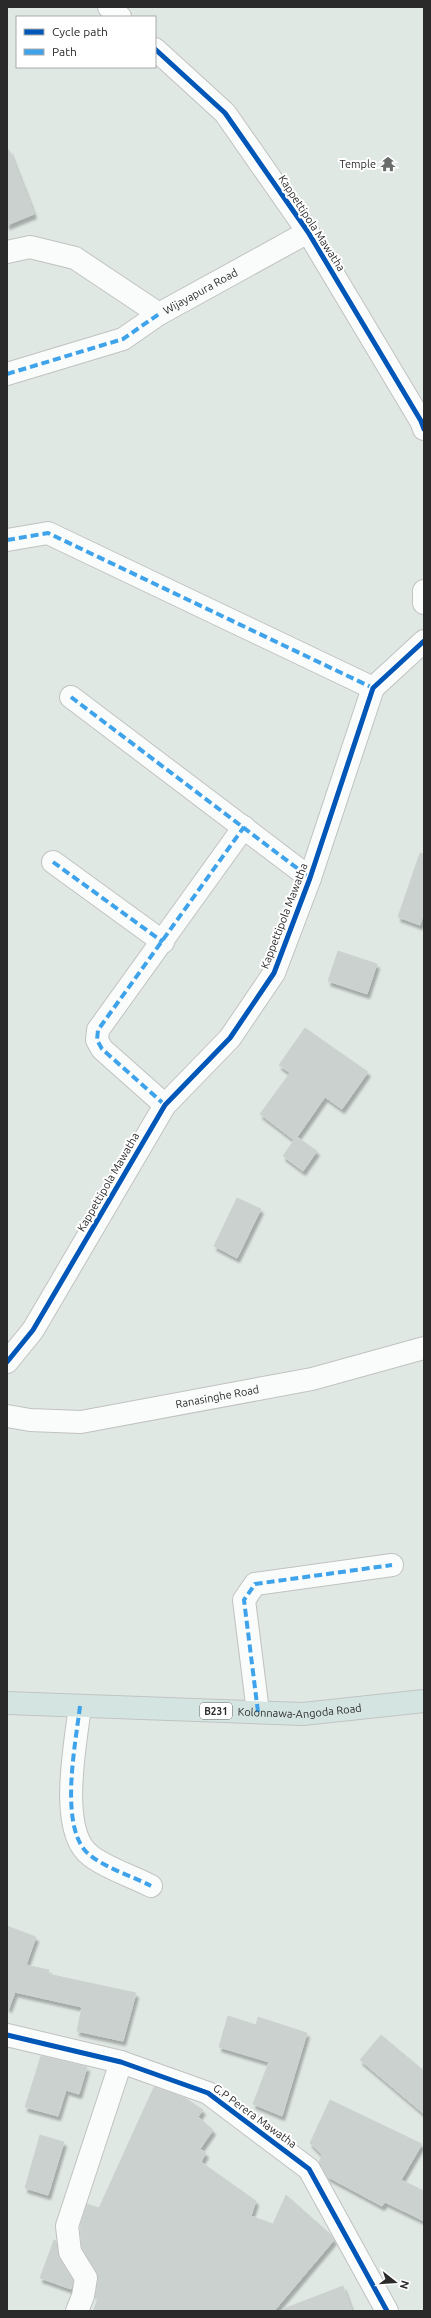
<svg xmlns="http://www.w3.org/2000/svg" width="431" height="2318" font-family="Ubuntu,sans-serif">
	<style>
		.building { fill: #cbd1ce; stroke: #ccd3d0; filter: url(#shadow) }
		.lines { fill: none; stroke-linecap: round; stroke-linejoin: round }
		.minor-casing { stroke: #c1c2c0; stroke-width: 24 }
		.major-casing { stroke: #c1c4c3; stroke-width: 24 }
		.minor { stroke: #fafcfb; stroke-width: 22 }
		.major { stroke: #d4e5e1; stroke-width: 22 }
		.quiet { stroke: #3ea3eb; stroke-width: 4; stroke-dasharray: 8 4; stroke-linecap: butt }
		.cycleway-casing { stroke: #fff; stroke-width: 8 }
		.cycleway { stroke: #0057b8; stroke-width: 5 }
		.labels { text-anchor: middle; stroke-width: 4; stroke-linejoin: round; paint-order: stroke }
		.shield { fill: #fff; stroke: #6a6a6a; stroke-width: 1 }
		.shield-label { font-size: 10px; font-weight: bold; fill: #2a2a2a }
		.poi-label { font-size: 11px; fill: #2a2a2a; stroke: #fff; text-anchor: end }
		.street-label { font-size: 11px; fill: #2a2a2a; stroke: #fff }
	</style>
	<defs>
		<filter id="shadow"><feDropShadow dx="2.5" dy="4.5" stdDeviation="1" flood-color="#0004"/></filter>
	</defs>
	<rect width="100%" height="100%" fill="#e0e8e4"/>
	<path class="building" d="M 7,150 L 9,150 L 34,214 L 7,225 Z
		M 420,853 L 424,854 L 424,911 L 420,925 L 398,917 Z
		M 338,951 L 377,964 L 367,994 L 328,981 Z
		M 305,1028 L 368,1072 L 342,1109 L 325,1097 L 297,1137 L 317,1151 L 303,1171 L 283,1156 L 294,1140 L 260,1114 L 290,1073 L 279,1065 Z
		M 237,1198 L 261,1209 L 237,1258 L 214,1246 Z
		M 7,1926 L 36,1937 L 26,1965 L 49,1970 L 48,1974 L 136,1993 L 123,2041 L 77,2031 L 82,2007 L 15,1992 L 9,2008 L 7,2007 Z
		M 228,2016 L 256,2025 L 258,2017 L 307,2033 L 282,2116 L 253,2104 L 269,2062 L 219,2047 Z
		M 381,2035 L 424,2071 L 424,2114 L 360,2060 Z
		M 41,2056 L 87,2067 L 79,2094 L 66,2090 L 58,2116 L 25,2107 Z
		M 154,2087 L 185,2098 L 203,2110 L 198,2117 L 213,2130 L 200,2149 L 206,2153 L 201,2162 L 256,2201 L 251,2216 L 273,2224 L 286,2195 L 330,2234 L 334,2240 L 274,2311 L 93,2311 L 98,2299 L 95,2298 L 98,2280 L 97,2271 L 82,2248 L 80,2227 L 87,2204 L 99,2208 Z
		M 330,2100 L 422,2144 L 401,2180 L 424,2191 L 424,2221 L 385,2202 L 382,2206 L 328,2177 L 319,2162 L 322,2155 L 310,2143 Z
		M 40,2135 L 64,2142 L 48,2195 L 25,2188 Z
		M 54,2240 L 56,2241 L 59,2258 L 73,2281 L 71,2289 L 40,2278 Z
		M 343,2286 L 352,2311 L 283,2311 L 283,2309 Z"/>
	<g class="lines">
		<defs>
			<g id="minor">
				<path d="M 109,7 L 120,17"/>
				<path d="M 155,49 L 225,113 L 308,232 L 421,421 L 424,429"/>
				<path id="s1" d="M 7,252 L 30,247 L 75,258 L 159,314 L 308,232"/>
				<path d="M 7,374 L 123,339 L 159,314"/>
				<path d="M 7,540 L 48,533 L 373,688"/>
				<path d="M 424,591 L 424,603"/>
				<path d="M 71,697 L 310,878"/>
				<path d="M 53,862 L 163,942"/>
				<path d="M 165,1105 L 102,1049 L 97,1040 L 98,1030 L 244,827"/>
				<path d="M 7,1362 L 33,1330 L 165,1105 L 230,1038 L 274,973 L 310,878 L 373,688 L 424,641"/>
				<path id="s2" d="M 7,1416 L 30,1420 L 81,1422 L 312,1379 L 424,1348"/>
				<path d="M 80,1706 C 76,1742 57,1832 91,1856 C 108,1869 132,1876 151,1886"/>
				<path d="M 258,1712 L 244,1600 L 255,1584 L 392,1565"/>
				<path d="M 7,2035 L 121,2062 L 208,2093 L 309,2169 L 387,2311"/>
				<path d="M 77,2311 L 83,2296 L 86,2278 L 70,2252 L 67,2226 L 121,2062"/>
			</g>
			<g id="major">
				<path id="s3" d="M 7,1703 L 303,1714 L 424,1701"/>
			</g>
		</defs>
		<use href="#minor" class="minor-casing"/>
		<use href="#major" class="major-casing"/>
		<use href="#minor" class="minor"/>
		<use href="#major" class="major"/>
		<path class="quiet" d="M 7,374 L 123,339 L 159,314
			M 7,540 L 48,533 L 373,688
			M 71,697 L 310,878
			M 53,862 L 163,942
			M 165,1105 L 102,1049 L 97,1040 L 98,1030 L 244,827
			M 80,1706 C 76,1742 57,1832 91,1856 C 108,1869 132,1876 151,1886
			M 258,1712 L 244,1600 L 255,1584 L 392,1565"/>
		<defs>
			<path id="cycleway" d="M 155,49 L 225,113 L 308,232 L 421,421 L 424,429
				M 7,1362 L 33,1330 L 165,1105 L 230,1038 L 274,973 L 310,878 L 373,688 L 424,641
				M 7,2035 L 121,2062 L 208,2093 L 309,2169 L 387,2311"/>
		</defs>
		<use href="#cycleway" class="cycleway-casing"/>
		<use href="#cycleway" class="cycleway"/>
	</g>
	<defs>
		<symbol id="temple-bare" viewBox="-9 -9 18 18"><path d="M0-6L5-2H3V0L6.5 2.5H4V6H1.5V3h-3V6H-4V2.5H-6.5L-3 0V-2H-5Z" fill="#6a6c6b" stroke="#fff" stroke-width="2.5" paint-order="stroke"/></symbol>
	</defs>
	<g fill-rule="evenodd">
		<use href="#temple-bare" x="377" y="153" width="22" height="22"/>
	</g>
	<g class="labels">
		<rect class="shield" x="200" y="1703" width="32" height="16" rx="3"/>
		<g class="shield-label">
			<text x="216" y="1715">B231</text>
		</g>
		<g class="poi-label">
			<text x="376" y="168">Temple</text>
		</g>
		<g class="street-label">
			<text transform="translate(312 223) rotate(57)" y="4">Kappettipola Mawatha</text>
			<text dy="4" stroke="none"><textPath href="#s1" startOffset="218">Wijayapura Road</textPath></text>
			<text transform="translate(284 916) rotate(-69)" y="4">Kappettipola Mawatha</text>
			<text transform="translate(108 1182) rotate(-60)" y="4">Kappettipola Mawatha</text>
			<text dy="4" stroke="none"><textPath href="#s2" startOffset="213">Ranasinghe Road</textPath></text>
			<text dy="4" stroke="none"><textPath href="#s3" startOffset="293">Kolonnawa-Angoda Road</textPath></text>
			<text transform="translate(255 2116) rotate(36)" y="4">G.P Perera Mawatha</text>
		</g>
	</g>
	<rect width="431" height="2318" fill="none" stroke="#2a2a2a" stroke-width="16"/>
	<rect x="16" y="16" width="140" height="52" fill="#ffffff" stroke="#aaaaaa"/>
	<rect x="24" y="29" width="20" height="6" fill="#0057b8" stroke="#aaaaaa"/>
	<text x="52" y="36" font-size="12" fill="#2a2a2a">Cycle path</text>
	<rect x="24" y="49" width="20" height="6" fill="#3ea3eb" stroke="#aaaaaa"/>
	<text x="52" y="56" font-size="12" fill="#2a2a2a">Path</text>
	<g transform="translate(395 2282) rotate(107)" stroke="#ffffff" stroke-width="3" paint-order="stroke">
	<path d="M0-3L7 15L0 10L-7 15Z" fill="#2a2a2a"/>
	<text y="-6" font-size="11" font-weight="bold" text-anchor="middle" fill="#2a2a2a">N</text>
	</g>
</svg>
